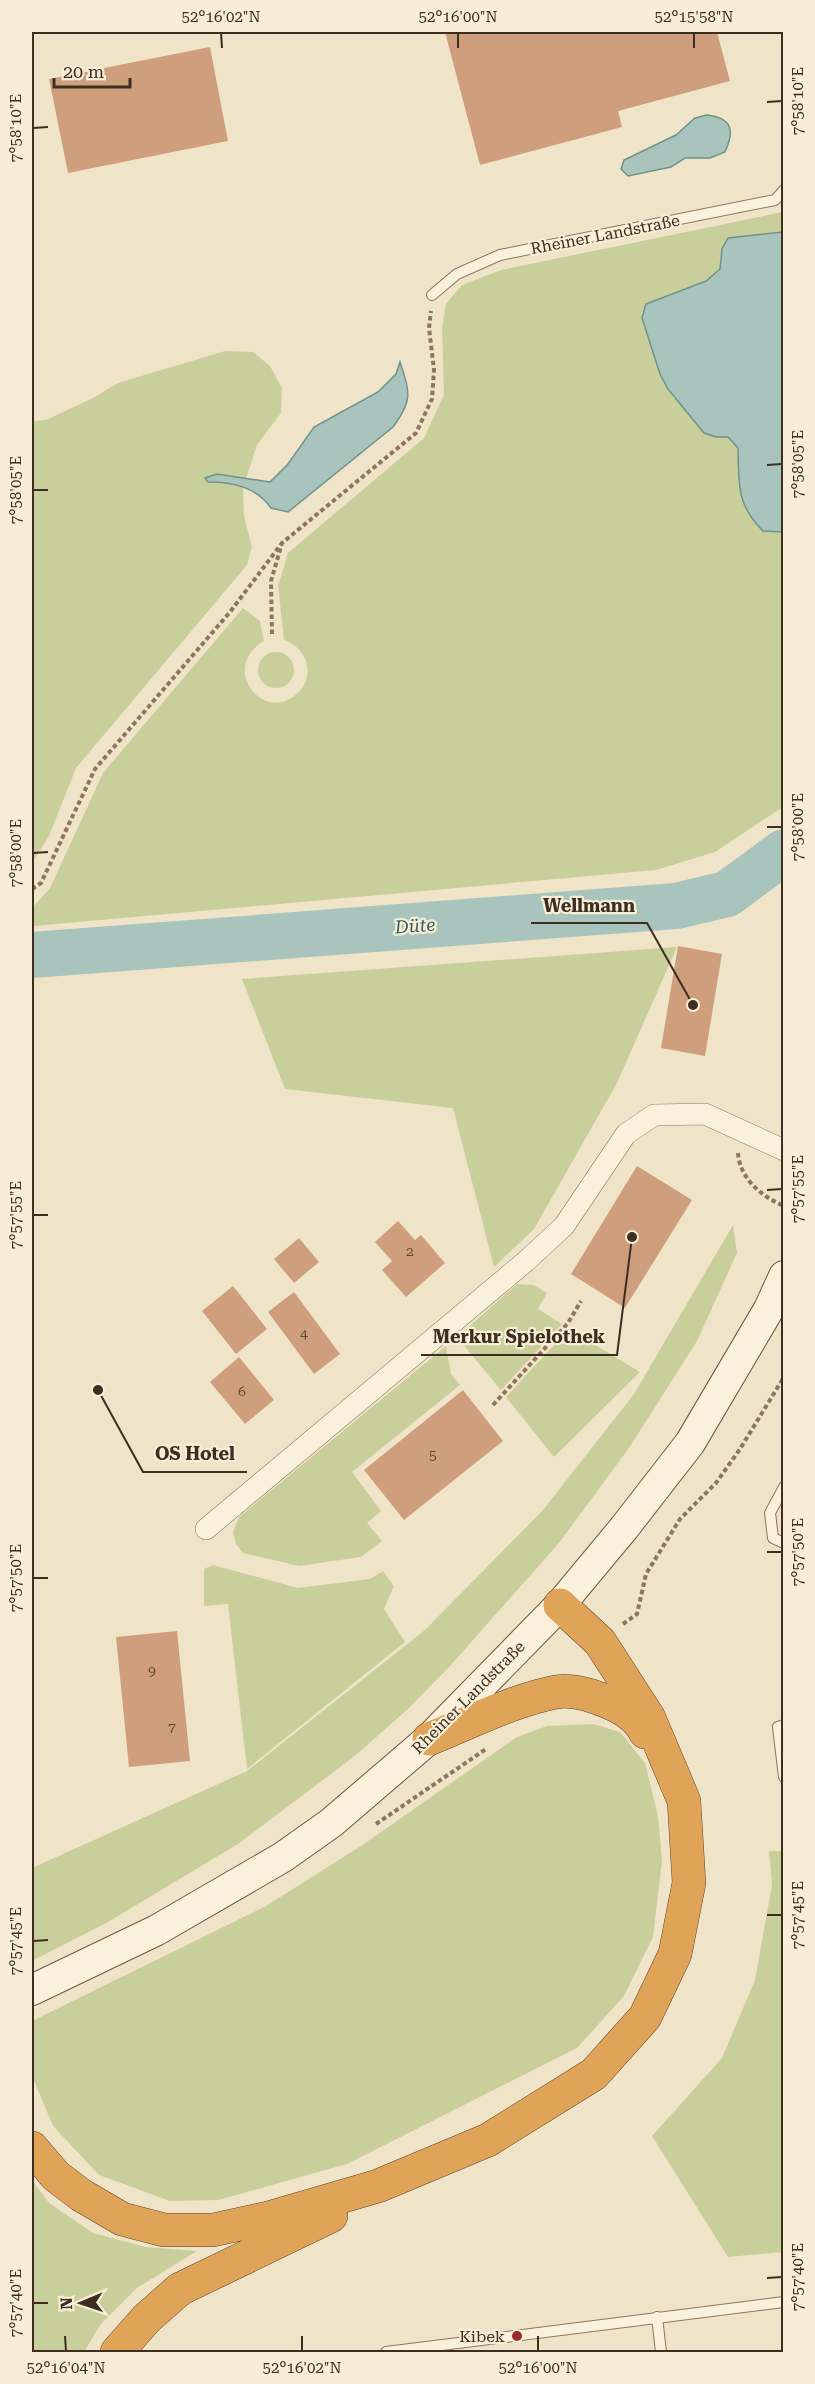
<svg xmlns="http://www.w3.org/2000/svg" width="815" height="2384" font-family="'Roboto Serif',serif">
	<style>
		.green { fill: #c9cf9b }
		.water { fill: #a9c4bc; stroke: #6f938a; stroke-width: 1.5 }
		.lines { fill: none; stroke-linecap: round; stroke-linejoin: round }
		.river { stroke: #a9c4bc; stroke-width: 46 }
		.building { fill: #cf9f7d }
		.lane-casing { stroke: #8d765c; stroke-width: 12 }
		.street-casing { stroke: #8d765c; stroke-width: 22 }
		.secondary-casing { stroke: #6f573f; stroke-width: 32 }
		.highway-casing { stroke: #5b4430; stroke-width: 34 }
		.path { stroke: #8d765c; stroke-width: 4; stroke-dasharray: 4.5 3; stroke-linecap: butt }
		.lane { stroke: #faf1dc; stroke-width: 10 }
		.street { stroke: #faf1dc; stroke-width: 21 }
		.secondary { stroke: #faf1dc; stroke-width: 30 }
		.highway { stroke: #e0a458; stroke-width: 33 }
		.ticks { fill: none; stroke: #3d2e20; stroke-width: 2 }
		.poi-dot { fill: #9e2a2b; stroke: #f7eed8; stroke-width: 2 }
		.labels { text-anchor: middle; stroke-width: 4.5; stroke-linejoin: round; paint-order: stroke }
		.number-label { font-size: 14px; fill: #624a37 }
		.street-label { font-size: 16px; fill: #3d2e20; stroke: #f7eed8 }
		.poi-label { font-size: 16px; fill: #3d2e20; stroke: #f7eed8; text-anchor: end }
		.water-label { font-size: 18px; font-style: italic; fill: #2f5d5a; stroke: #f7eed8 }
		.leader { fill: none; stroke: #3d2e20; stroke-width: 2 }
		.callout-dot { fill: #3d2e20; stroke: #f7eed8; stroke-width: 2 }
		.callout-label { font-size: 18px; text-anchor: middle; font-weight: bold; fill: #3d2e20; stroke: #f7eed8; stroke-width: 4.5; stroke-linejoin: round; paint-order: stroke }
		.neatline { fill: none; stroke: #3d2e20; stroke-width: 2 }
		.ticks-label { font-size: 15px; text-anchor: middle; fill: #3d2e20 }
	</style>
	<rect width="100%" height="100%" fill="#f0e4c8"/>
	<path class="green" d="M 783,212 L 783,807 L 715,852 L 656,870 L 34,926 L 32,922 L 32,908 L 50,888 L 103,773 L 243,608 L 260,621 L 264,641 C 218,669 265,726 299,692 C 305,686 309,675 307,666 C 305,652 296,645 284,640 L 278,586 L 288,553 L 424,438 L 444,395 L 442,328 L 446,304 L 462,285 L 501,270 Z
		M 225,351 L 253,352 L 270,366 L 282,388 L 281,413 L 257,445 L 246,479 L 217,474 L 208,482 L 225,482 L 243,487 L 244,516 L 252,547 L 247,565 L 76,768 L 49,836 L 32,863 L 32,421 L 46,420 L 93,398 L 118,383 Z
		M258 670a18 18 0 1 1 36 0a18 18 0 1 1-36 0Z
		M 677,947 L 617,1083 L 534,1229 L 494,1267 L 453,1108 L 285,1089 L 242,979 Z
		M 733,1225 L 737,1253 L 697,1341 L 629,1448 L 559,1543 L 450,1666 L 409,1708 L 356,1755 L 238,1844 L 108,1922 L 32,1961 L 32,1868 L 247,1771 L 425,1630 L 543,1510 L 634,1394 Z
		M 517,1284 L 534,1285 L 547,1293 L 538,1309 L 562,1324 L 501,1390 L 465,1347 L 464,1331 Z
		M 569,1329 L 640,1372 L 554,1457 L 506,1397 Z
		M 446,1346 L 451,1374 L 460,1385 L 352,1472 L 381,1511 L 367,1523 L 382,1541 L 361,1557 L 299,1566 L 243,1553 L 236,1544 L 233,1532 L 239,1517 Z
		M 213,1565 L 298,1588 L 370,1579 L 383,1571 L 394,1586 L 384,1609 L 405,1642 L 247,1769 L 228,1604 L 204,1606 L 204,1569 Z
		M 593,1724 L 620,1732 L 645,1763 L 658,1816 L 662,1861 L 653,1937 L 624,1996 L 577,2048 L 347,2164 L 218,2200 L 170,2201 L 99,2175 L 53,2126 L 32,2076 L 32,2021 L 266,1906 L 361,1846 L 517,1737 L 547,1726 Z
		M 769,1851 L 784,1851 L 783,2252 L 728,2257 L 652,2136 L 722,2058 L 755,1980 L 772,1885 Z
		M 32,2180 L 49,2203 L 93,2233 L 146,2247 L 197,2251 L 137,2288 L 100,2325 L 84,2352 L 32,2352 Z"/>
	<path class="water" d="M 707,115 C 732,118 735,130 725,152 L 710,158 L 685,158 L 671,167 L 628,176 L 621,169 L 624,160 L 676,135 L 695,118 Z
		M 783,232 L 783,532 L 763,531 C 736,504 739,484 738,448 L 728,437 L 716,437 L 704,433 L 668,389 L 660,374 L 642,318 L 646,304 L 706,281 L 720,269 L 722,249 L 728,238 Z
		M 400,362 C 410,393 413,400 393,427 L 288,512 L 271,508 C 256,487 233,482 208,482 L 205,478 L 217,474 L 270,482 L 288,464 L 314,427 L 378,392 L 396,374 Z"/>
	<g class="lines">
		<path class="river" d="M 32,955 L 676,906 L 727,894 L 784,852"/>
	</g>
	<path class="building" d="M 445,32 L 717,32 L 730,81 L 618,111 L 622,127 L 480,165 Z
		M 210,47 L 228,141 L 68,173 L 49,79 Z
		M 678,946 L 722,954 L 705,1056 L 661,1048 Z
		M 637,1166 L 692,1200 L 625,1308 L 571,1274 Z
		M 398,1221 L 415,1240 L 421,1235 L 445,1263 L 406,1297 L 382,1270 L 392,1261 L 375,1242 Z
		M 299,1238 L 319,1262 L 294,1283 L 274,1259 Z
		M 233,1286 L 267,1329 L 236,1354 L 202,1311 Z
		M 294,1292 L 340,1354 L 314,1374 L 268,1312 Z
		M 239,1357 L 274,1400 L 245,1424 L 210,1382 Z
		M 463,1390 L 503,1441 L 404,1520 L 364,1470 Z
		M 177,1631 L 190,1761 L 129,1767 L 116,1637 Z"/>
	<g class="lines">
		<defs>
			<path id="lane" d="M 432,295 L 457,274 L 500,255 L 775,200 L 784,190
				M 784,1487 L 770,1513 L 773,1538 L 784,1543
				M 784,1725 L 778,1727 L 784,1777
				M 657,2317 L 661,2352
				M 386,2352 L 784,2302"/>
			<path id="street" d="M 206,1529 L 525,1262 L 564,1226 L 626,1134 L 654,1115 L 705,1114 L 784,1150"/>
			<path id="secondary" d="M 32,1990 L 157,1930 L 283,1857 L 331,1823 L 429,1739 L 560,1605 L 624,1528 L 690,1443 L 769,1309 L 784,1276"/>
			<path id="highway" d="M 429,1739 C 469,1723 514,1700 556,1692 C 574,1689 594,1696 610,1703 C 624,1709 638,1718 645,1732
				M 32,2148 L 56,2176 L 81,2195 L 122,2219 L 164,2230 L 213,2230 L 268,2218 L 378,2186 L 488,2140 L 594,2074 L 645,2017 L 675,1954 L 689,1883 L 684,1801 L 649,1718 L 600,1642 L 560,1605
				M 117,2352 L 147,2318 L 180,2289 L 331,2216"/>
		</defs>
		<use href="#lane" class="lane-casing"/>
		<use href="#street" class="street-casing"/>
		<use href="#secondary" class="secondary-casing"/>
		<use href="#highway" class="highway-casing"/>
		<path class="path" d="M 272,634 L 271,581 L 282,543 L 416,433 L 432,399 L 434,370 L 429,328 L 431,311
			M 32,889 L 41,883 L 95,769 L 230,612 L 282,543
			M 738,1153 C 740,1179 761,1196 784,1206
			M 493,1405 L 568,1323 L 581,1301
			M 623,1624 L 637,1614 L 646,1574 L 680,1519 L 716,1483 L 740,1449 L 784,1377
			M 376,1824 L 486,1749"/>
		<use href="#lane" class="lane"/>
		<use href="#street" class="street"/>
		<use href="#secondary" class="secondary"/>
		<use href="#highway" class="highway"/>
	</g>
	<path class="ticks" d="M 221,33 L 222,48M 458,33 L 458,48M 694,33 L 694,48M 767,102 L 782,101M 33,128 L 48,127M 767,465 L 782,464M 33,490 L 48,490M 767,827 L 782,827M 33,853 L 48,852M 767,1190 L 782,1189M 33,1215 L 48,1215M 767,1552 L 782,1552M 33,1578 L 48,1578M 767,1915 L 782,1915M 33,1941 L 48,1940M 767,2278 L 782,2277M 33,2303 L 48,2303M 65,2336 L 66,2351M 302,2336 L 302,2351M 538,2336 L 538,2351"/>
	<circle class="poi-dot" cx="517" cy="2336" r="6"/>
	<g class="labels">
		<g class="number-label">
			<text x="410" y="1256">2</text>
			<text x="304" y="1338">4</text>
			<text x="242" y="1396">6</text>
			<text x="433" y="1460">5</text>
			<text x="152" y="1676">9</text>
			<text x="172" y="1732">7</text>
		</g>
		<g class="street-label">
			<text transform="translate(605 234) rotate(-11)" y="6">Rheiner Landstraße</text>
			<text transform="translate(468 1697) rotate(-45)" y="6">Rheiner Landstraße</text>
		</g>
		<g class="poi-label">
			<text x="505" y="2342">Kibek</text>
		</g>
		<g class="water-label">
			<text transform="translate(415 926) rotate(-4)" y="6">Düte</text>
		</g>
	</g>
	<path class="leader" d="M693 1005L647 923H531M632 1237L617 1355H421M98 1390L143 1472H247"/>
	<g class="callout-dot">
		<circle cx="693" cy="1005" r="6"/>
		<circle cx="632" cy="1237" r="6"/>
		<circle cx="98" cy="1390" r="6"/>
	</g>
	<g class="callout-label">
		<text x="589" y="912">Wellmann</text>
		<text x="519" y="1343">Merkur Spielothek</text>
		<text x="195" y="1460">OS Hotel</text>
	</g>
	<rect width="815" height="2384" fill="none" stroke="#f7eed8" stroke-width="66"/>
	<g transform="translate(81 2303) rotate(268)" stroke="#f7eed8" stroke-width="4.5" paint-order="stroke">
	<path d="M0-4.5L10 22L0 15L-10 22Z" fill="#3d2e20"/>
	<text y="-9" font-size="16" font-weight="bold" text-anchor="middle" fill="#3d2e20">N</text>
	</g>
	<path d="M54 78v9h76v-9" fill="none" stroke="#3d2e20" stroke-width="3"/>
	<text x="63" y="78" font-size="18" fill="#3d2e20" stroke="#f7eed8" stroke-width="4.5" paint-order="stroke">20 m</text>
	<rect x="33" y="33" width="749" height="2318" class="neatline"/>
	<g class="ticks-label">
		<text x="221" y="22">52°16'02"N</text>
		<text x="458" y="22">52°16'00"N</text>
		<text x="694" y="22">52°15'58"N</text>
		<text transform="translate(798 101) rotate(-90)" y="5">7°58'10"E</text>
		<text transform="translate(16 128) rotate(-90)" y="5">7°58'10"E</text>
		<text transform="translate(798 464) rotate(-90)" y="5">7°58'05"E</text>
		<text transform="translate(16 490) rotate(-90)" y="5">7°58'05"E</text>
		<text transform="translate(798 827) rotate(-90)" y="5">7°58'00"E</text>
		<text transform="translate(16 853) rotate(-90)" y="5">7°58'00"E</text>
		<text transform="translate(798 1189) rotate(-90)" y="5">7°57'55"E</text>
		<text transform="translate(16 1215) rotate(-90)" y="5">7°57'55"E</text>
		<text transform="translate(798 1552) rotate(-90)" y="5">7°57'50"E</text>
		<text transform="translate(16 1578) rotate(-90)" y="5">7°57'50"E</text>
		<text transform="translate(798 1915) rotate(-90)" y="5">7°57'45"E</text>
		<text transform="translate(16 1941) rotate(-90)" y="5">7°57'45"E</text>
		<text transform="translate(798 2277) rotate(-90)" y="5">7°57'40"E</text>
		<text transform="translate(16 2303) rotate(-90)" y="5">7°57'40"E</text>
		<text x="66" y="2373">52°16'04"N</text>
		<text x="302" y="2373">52°16'02"N</text>
		<text x="538" y="2373">52°16'00"N</text>
	</g>
</svg>
